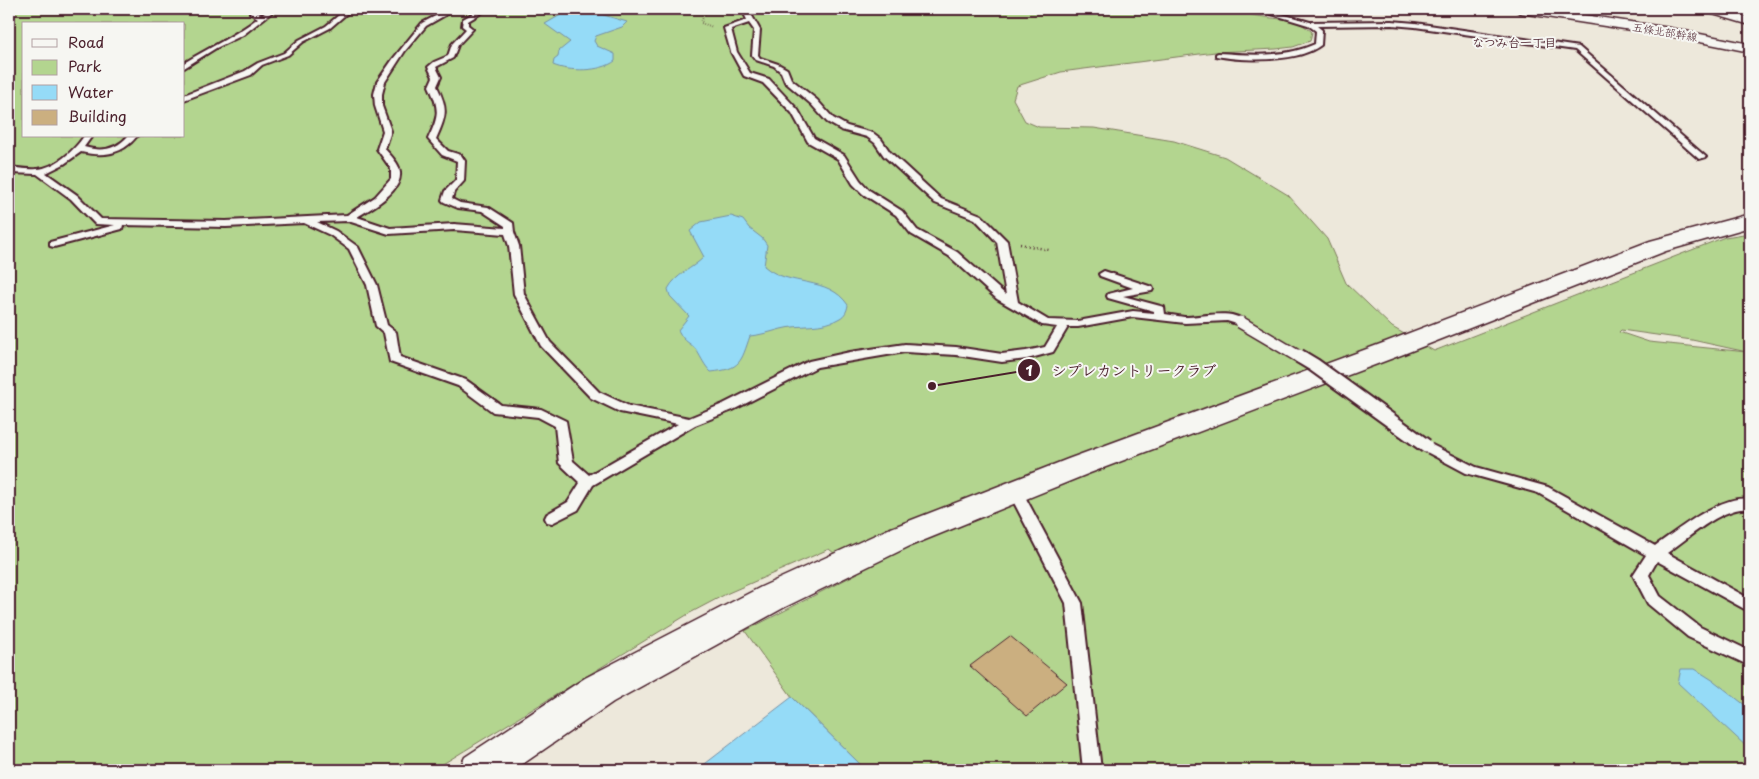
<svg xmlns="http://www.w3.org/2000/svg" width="1759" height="779" font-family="'Playpen Sans','Klee One',sans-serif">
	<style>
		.green { fill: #b3d58f; stroke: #7e7a5d; fill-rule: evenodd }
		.water { fill: #95dbf7; stroke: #7790a5 }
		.building { fill: #cbaf80; stroke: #4a1f2b }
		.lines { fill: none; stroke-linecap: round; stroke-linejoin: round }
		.service-casing { stroke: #4a1f2b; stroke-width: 4 }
		.tertiary-casing { stroke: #4a1f2b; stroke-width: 3 }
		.path-far1 { stroke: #4a1f2b; stroke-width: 2; stroke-dasharray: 0.5 2; stroke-linecap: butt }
		.path { stroke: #4a1f2b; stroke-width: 2.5; stroke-dasharray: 1 3; stroke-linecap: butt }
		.service { fill: #f6f6f2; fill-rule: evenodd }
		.tertiary { fill: #f6f6f2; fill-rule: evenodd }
		.service-bridge-far1-casing { stroke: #4a1f2b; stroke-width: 14; stroke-linecap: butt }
		.service-bridge-casing { stroke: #4a1f2b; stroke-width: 17; stroke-linecap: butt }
		.service-bridge-far1 { stroke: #f6f6f2; stroke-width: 11 }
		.service-bridge { stroke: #f6f6f2; stroke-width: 13 }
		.labels { text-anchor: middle; stroke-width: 4; stroke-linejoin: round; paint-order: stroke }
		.far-street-label { font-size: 11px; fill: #4a1f2b; stroke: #f6f6f2 }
		.far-neighbourhood-label { font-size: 12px; font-weight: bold; fill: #4a1f2b; stroke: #f6f6f2 }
		.leader { fill: none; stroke: #4a1f2b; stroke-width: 2 }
		.callout-dot { fill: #4a1f2b; stroke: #f6f6f2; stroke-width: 2 }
		.mark-label { font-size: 15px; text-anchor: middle; font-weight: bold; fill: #fff }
		.callout-label { font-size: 15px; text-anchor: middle; font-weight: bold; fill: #4a1f2b; stroke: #f6f6f2; stroke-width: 4; stroke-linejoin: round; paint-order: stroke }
	</style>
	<rect width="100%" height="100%" fill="#ede8db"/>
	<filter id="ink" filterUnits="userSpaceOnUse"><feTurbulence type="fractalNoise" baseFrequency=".02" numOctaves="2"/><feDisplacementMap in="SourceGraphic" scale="10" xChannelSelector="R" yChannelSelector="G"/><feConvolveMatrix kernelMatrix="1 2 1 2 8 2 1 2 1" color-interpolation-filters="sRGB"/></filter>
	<g filter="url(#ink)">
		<path class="green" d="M 9,9 L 1230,9 C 1241,12 1253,16 1265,17 C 1283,20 1297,18 1312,32 L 1310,41 L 1293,47 L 1276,49 L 1215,52 L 1061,72 L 1017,86 L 1013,99 L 1025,121 L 1039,127 L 1094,128 L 1174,141 L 1225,157 L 1288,195 L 1327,239 L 1346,283 L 1392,327 L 1434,351 L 1725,237 L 1750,233 L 1750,770 L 866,770 L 792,697 L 745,631 L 858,573 L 829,549 L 726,594 L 690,613 L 433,770 L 9,770 ZM 24,24 L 184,24 L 184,136 L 24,136 ZM 1621,330 L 1692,340 L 1747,352 L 1649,342 L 1619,332 Z"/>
		<path class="water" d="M 571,9 L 597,9 L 597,13 L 627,22 L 622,27 L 596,36 L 594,41 L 597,46 L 615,54 L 615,61 C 601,72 569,72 553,65 L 554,60 L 558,57 L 559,51 L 570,42 L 545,24 Z
			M 731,216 L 743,220 L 749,228 L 762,238 L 767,245 L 764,266 C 789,288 828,275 848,305 C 847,311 845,315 840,318 C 823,329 799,324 781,329 C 770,332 761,335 750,336 C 741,362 741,369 711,372 C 704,365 702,359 697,351 C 691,342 685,344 678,330 L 689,316 L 670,296 L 668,289 C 676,274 692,269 704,257 L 690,231 L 701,222 Z
			M 1681,669 L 1695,669 L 1714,681 L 1750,709 L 1750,755 L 1749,749 L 1678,683 Z
			M 792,697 L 866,770 L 697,770 Z"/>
		<path class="building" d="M 1010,636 L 1067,683 L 1027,716 L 970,666 Z"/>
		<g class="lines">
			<defs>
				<path id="service" d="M 250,9 L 256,9 L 255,11 L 262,15 L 270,9 L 276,9 L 243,35 L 216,48 L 184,68 L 184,63 C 208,48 235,36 258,18 L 250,13 Z
					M 346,9 L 352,9 L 330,28 L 303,42 L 288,55 L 262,65 L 251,75 L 184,100 L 184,95 L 245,71 L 258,63 L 284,53 L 299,40 L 326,26 Z
					M 449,9 L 456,9 L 426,26 L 405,51 L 385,82 L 382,94 L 382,106 L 391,131 L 385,149 C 390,155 400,164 400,173 C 402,192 370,209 357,217 L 390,228 L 454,224 L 505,228 L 505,226 L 482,211 L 458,208 L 444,202 L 442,200 L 445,191 L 456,180 L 457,161 L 442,155 L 428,139 C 439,116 440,110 429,86 L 433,77 L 428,67 L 434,62 L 448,56 L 452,44 L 466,29 L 462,26 L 463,19 L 481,9 L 488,9 L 468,21 L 468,25 L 473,29 L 458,45 L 453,58 L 436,67 L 441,77 L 437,86 C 448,109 447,115 436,139 L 448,151 L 461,155 L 465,161 L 464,181 L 454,192 L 452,199 L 460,203 L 488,207 L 513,223 L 514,232 L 519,246 L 524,294 L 550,342 L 599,392 L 629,406 L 689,418 L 723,404 L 809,361 L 850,352 L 905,344 L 956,347 L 1002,354 L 1026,351 L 1045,347 L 1057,327 L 1042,325 L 997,299 L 949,256 L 911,234 L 896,215 L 863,194 L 853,184 L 838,159 L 808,142 L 792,113 L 763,83 L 744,76 L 731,52 L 724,28 L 747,20 L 742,9 L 748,9 L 760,30 L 758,55 L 760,58 L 778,64 L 787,69 L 791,79 L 817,100 L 833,118 L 847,126 L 873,133 L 881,139 L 890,152 L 941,199 L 981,215 L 1007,241 L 1018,302 L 1048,320 L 1078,321 L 1133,311 L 1154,313 L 1154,311 L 1108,298 L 1107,296 L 1108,294 L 1133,288 L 1100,276 L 1099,274 L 1104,271 L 1152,287 L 1153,289 L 1152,291 L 1123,296 L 1164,307 L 1165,314 C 1171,315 1178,316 1184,317 C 1202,317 1232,308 1246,322 L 1240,325 L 1227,321 L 1185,323 L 1133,317 L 1078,327 L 1068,327 L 1053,352 L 1027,359 L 1002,362 L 956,355 L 905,352 L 817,367 L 733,410 L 695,425 L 593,485 L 578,510 L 552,523 L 547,522 L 545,518 L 547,514 L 568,502 L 580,483 L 559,463 L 555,426 L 538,417 L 493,412 L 458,386 L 390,362 L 384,333 L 376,326 L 367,285 L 349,249 L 330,235 L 304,223 L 226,227 L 123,225 L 122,229 L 54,247 L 50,246 L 50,242 L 115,225 L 95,224 L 71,199 L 37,174 L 9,173 L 9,167 C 18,168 28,170 37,169 C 55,168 74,151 84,136 L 92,136 L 84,147 C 101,152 116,150 128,136 L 137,136 C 122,155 103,157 81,152 L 64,164 L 46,173 L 77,195 L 101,219 L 226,221 L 347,215 L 375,197 L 391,179 L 391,169 L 377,149 L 383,131 L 375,106 L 374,94 L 377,82 L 393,59 L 422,23 ZM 749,23 L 754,30 L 752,55 L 756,60 L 774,66 L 781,72 L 785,82 L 811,104 L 827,122 L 841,130 L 867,137 L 875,143 L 884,156 L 935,203 L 975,219 L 997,242 L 1006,295 L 957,252 L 917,230 L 902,211 L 869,190 L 860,180 L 844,155 L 814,138 L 798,110 L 769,79 L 750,73 L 737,52 L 731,29 ZM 348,221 L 389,234 L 454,230 L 505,234 L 509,246 L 514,294 L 541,346 L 591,398 L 620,412 L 678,424 L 589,475 L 573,461 L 566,421 L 541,409 L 501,405 L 466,380 L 400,357 L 396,332 L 387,325 L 377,285 L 358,247 L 336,231 L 317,222 Z
					M 1255,9 L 1264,9 L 1310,22 L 1392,21 L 1415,23 L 1579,47 L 1706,157 L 1699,159 L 1575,50 L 1415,27 L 1392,25 L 1317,26 L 1322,30 L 1321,45 C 1298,63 1243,61 1216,56 L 1216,54 L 1218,53 C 1251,55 1284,58 1315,44 L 1316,31 L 1308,25 Z
					M 1426,442 L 1476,467 L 1548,487 L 1655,546 C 1678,530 1721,494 1750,499 L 1750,509 C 1723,505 1689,538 1667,553 L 1750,599 L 1750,612 L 1657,561 L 1649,575 L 1660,596 L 1700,627 L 1750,651 L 1750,666 L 1688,637 L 1648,604 L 1633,575 L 1646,555 L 1538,493 L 1466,473 L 1421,449 L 1419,446 L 1421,443 Z
					M 1015,486 L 1020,488 L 1022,491 L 1082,603 L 1101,770 L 1083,770 L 1066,603 L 1008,491 L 1010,488 Z"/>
				<path id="tertiary" d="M 1513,9 L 1545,9 L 1670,28 L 1750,44 L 1750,52 L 1670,36 L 1520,13 Z
					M 1704,9 L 1724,9 L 1750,17 L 1750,25 L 1706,12 Z
					M 1750,214 L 1750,227 L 1666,251 L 1401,355 L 1090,473 L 910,546 L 785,607 L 613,702 L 514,770 L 459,770 L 465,757 L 585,678 L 761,587 L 886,530 L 1068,459 L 1383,343 L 1650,241 Z"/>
			</defs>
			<use href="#service" class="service-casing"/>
			<use href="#tertiary" class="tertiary-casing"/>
			<path class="path-far1" d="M 706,9 L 701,23 L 713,27"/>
			<path class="path" d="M 1020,244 L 1049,250"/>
			<use href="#service" class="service"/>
			<use href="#tertiary" class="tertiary"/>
			<defs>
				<path id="service-bridge-far1" d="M 1240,322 L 1301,358"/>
				<path id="service-bridge" d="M 1299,356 L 1314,365 L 1426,446"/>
			</defs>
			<use href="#service-bridge-far1" class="service-bridge-far1-casing"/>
			<use href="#service-bridge" class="service-bridge-casing"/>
			<use href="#service-bridge-far1" class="service-bridge-far1"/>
			<use href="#service-bridge" class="service-bridge"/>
		</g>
	</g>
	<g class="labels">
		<g class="far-street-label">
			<text transform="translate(1665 32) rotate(9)" y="4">五條北部幹線</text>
		</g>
		<g class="far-neighbourhood-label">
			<text x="1514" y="47">なつみ台一丁目</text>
		</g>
	</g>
	<path class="leader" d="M932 386L1029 370"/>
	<g class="callout-dot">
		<circle cx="932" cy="386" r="5"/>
		<circle cx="1029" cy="370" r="12"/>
	</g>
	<g class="mark-label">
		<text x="1029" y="376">1</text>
	</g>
	<g class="callout-label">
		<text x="1134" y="376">シプレカントリークラブ</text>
	</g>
	<rect width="1759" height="779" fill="none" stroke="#f6f6f2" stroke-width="30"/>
	<rect x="15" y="15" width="1729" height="749" fill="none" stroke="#4a1f2b" stroke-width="2" filter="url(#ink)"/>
	<rect x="22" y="22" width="162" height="115" fill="#f6f6f2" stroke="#b1a0a2"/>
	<rect x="32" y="39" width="25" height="8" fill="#f6f6f2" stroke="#b1a0a2"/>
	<text x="68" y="48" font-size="15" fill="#4a1f2b">Road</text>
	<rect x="32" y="60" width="25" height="15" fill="#b3d58f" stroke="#b1a0a2"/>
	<text x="68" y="72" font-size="15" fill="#4a1f2b">Park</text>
	<rect x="32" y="85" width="25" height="15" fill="#95dbf7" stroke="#b1a0a2"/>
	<text x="68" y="98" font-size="15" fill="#4a1f2b">Water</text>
	<rect x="32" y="110" width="25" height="15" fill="#cbaf80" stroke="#b1a0a2"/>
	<text x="68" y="122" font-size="15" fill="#4a1f2b">Building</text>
</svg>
